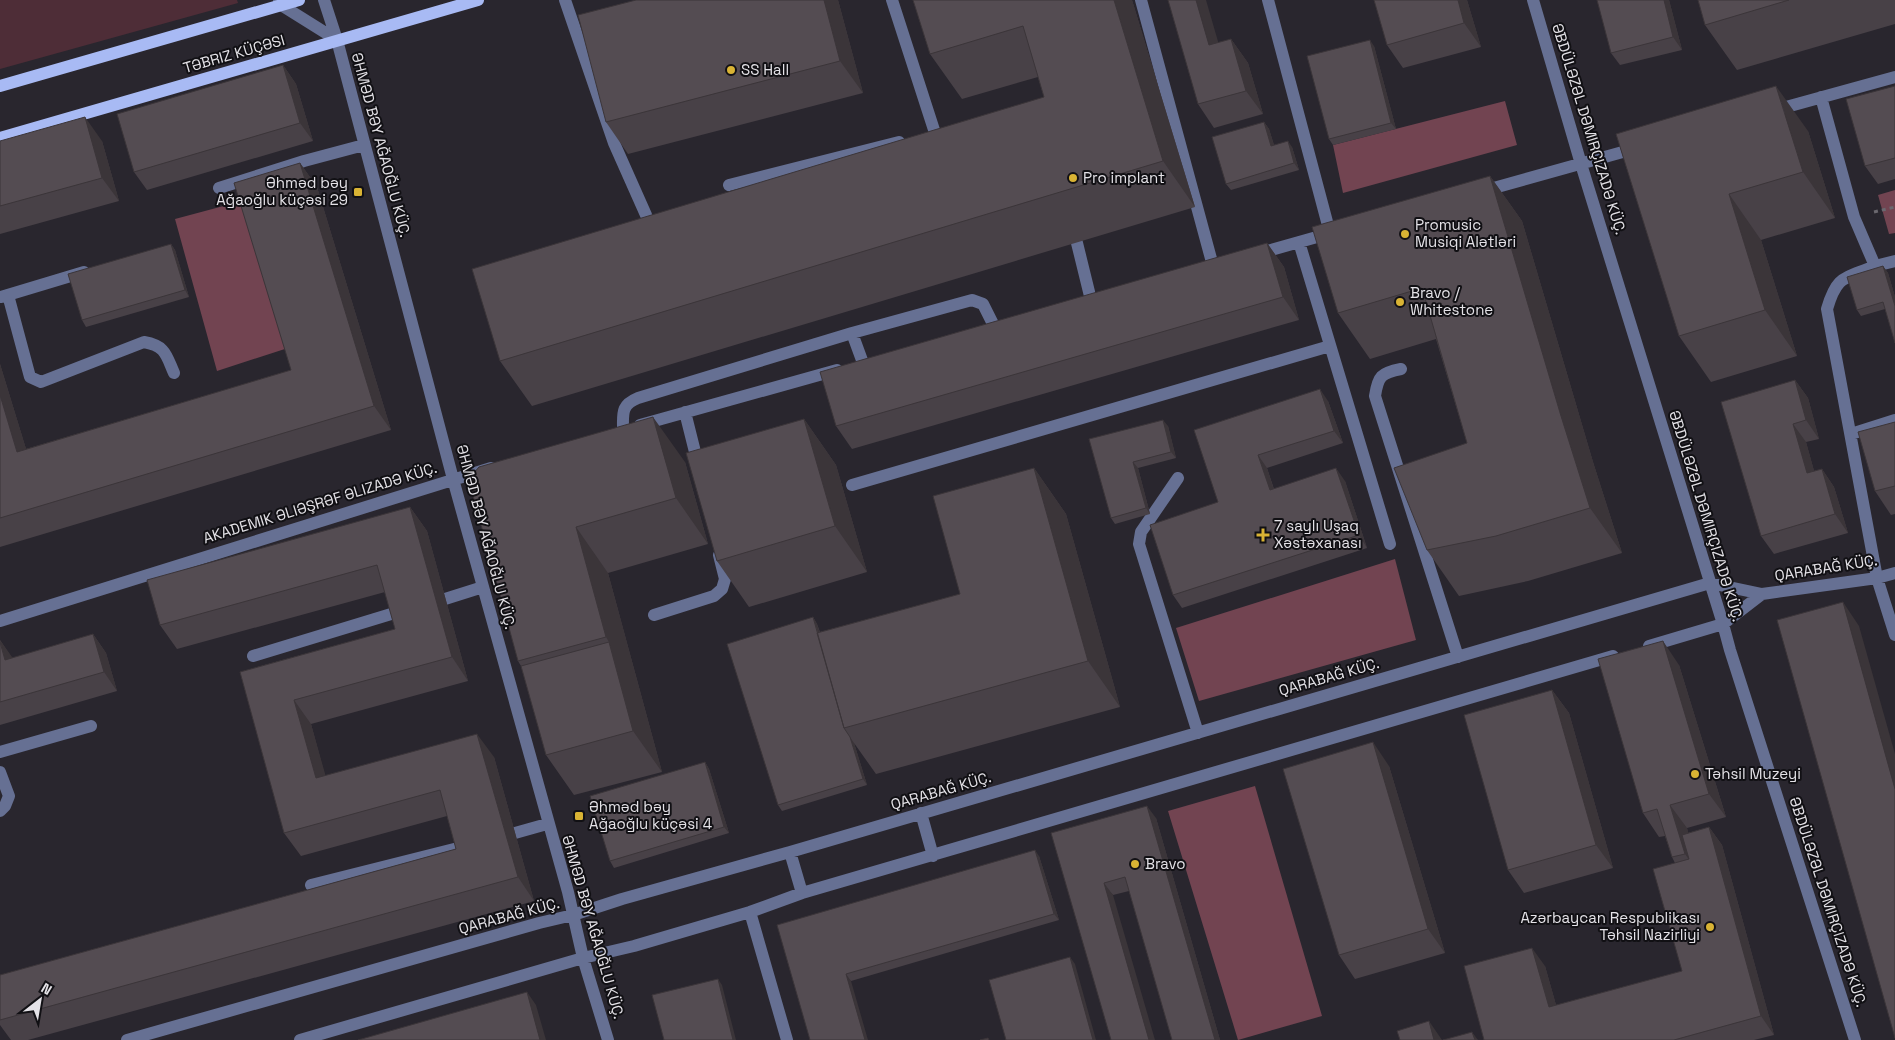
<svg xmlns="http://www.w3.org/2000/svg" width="1895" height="1040" font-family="'Space Grotesk',sans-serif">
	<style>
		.green { fill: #4e2d37 }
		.forest { fill: #724451 }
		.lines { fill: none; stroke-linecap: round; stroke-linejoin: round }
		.path { stroke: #6b686f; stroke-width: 3; stroke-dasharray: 4 4; stroke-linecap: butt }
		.minor { stroke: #667093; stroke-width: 12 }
		.major { stroke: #a8baf4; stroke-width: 12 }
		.wall { fill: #484147 }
		.shaded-wall { fill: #3b3539 }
		.building { fill: #544c52; stroke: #3b3539 }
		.poi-dot { fill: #d9b334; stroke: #111014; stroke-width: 2 }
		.labels { text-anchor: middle; stroke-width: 4; stroke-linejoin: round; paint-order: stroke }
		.street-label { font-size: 15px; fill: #e4e2e7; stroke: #111014 }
		.poi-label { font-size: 15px; fill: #e4e2e7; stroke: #111014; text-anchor: start }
	</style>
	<rect width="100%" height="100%" fill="#29262e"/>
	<path class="green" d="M 0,0 L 237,0 L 238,3 L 0,69 Z"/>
	<path class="forest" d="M 1505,101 L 1517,145 L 1343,193 L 1333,145 Z
		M 1895,190 L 1895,233 L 1889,234 L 1878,195 Z
		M 246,200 L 291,347 L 217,371 L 175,219 Z
		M 1395,559 L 1416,640 L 1199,701 L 1176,628 Z
		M 1255,786 L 1322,1016 L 1238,1040 L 1168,811 Z"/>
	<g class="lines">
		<path class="path" d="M 1874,212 L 1895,207"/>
		<path class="minor" d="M 279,0 L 281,5 L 337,40
			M 324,0 L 337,40 L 453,479 L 568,892 L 583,958 L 608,1040
			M 565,0 L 614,143 L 646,215
			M 892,0 L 935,133
			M 1141,0 L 1213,266
			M 1268,0 L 1330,233
			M 1533,0 L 1581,164 L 1723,624 L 1730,650 L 1855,1040
			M 1821,97 L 1854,217 L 1875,266 C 1844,279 1837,275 1827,309 L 1877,578 L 1895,635
			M 1775,110 L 1895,77
			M 729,185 L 899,142
			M 219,188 L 304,161 L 364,145
			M 1483,191 L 1637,148
			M 1299,242 L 1390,544
			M 1077,243 L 1091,300
			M 1257,254 L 1331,233
			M 1875,266 L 1895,261
			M 8,295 L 30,377 L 41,382 L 144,342 C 166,346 166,355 174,373
			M 1,297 L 84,272
			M 852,333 L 972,300 L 983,304 L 994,326
			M 1401,369 C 1381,373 1378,376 1375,396 L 1458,657
			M 685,412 L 699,468
			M 640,425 L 837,370
			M 623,429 C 623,413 621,405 638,398 L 852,333 L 863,363
			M 1851,434 L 1895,420
			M 1178,478 L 1141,532 L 1139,544 L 1198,733
			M 852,485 L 1330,346
			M 445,599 L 483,587
			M 654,615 L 714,596 L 722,589 L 725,579 L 719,555
			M 0,621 L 491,468
			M 1649,646 L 1723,624 L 1762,594
			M 253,656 L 401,611
			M 0,752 L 91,726
			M 0,772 L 9,796 L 5,806 L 0,811
			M 921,813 L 933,856
			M 515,833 L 547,824
			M 790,852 L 802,893
			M 311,885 L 466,846
			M 750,912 L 787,1040
			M 127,1040 L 539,923 L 573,915 L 622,899 L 790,852 L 1710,583 L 1762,594 L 1877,578 L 1895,573
			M 300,1040 L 583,958 L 634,946 L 750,912 L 802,893 L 1613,656"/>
		<path class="major" d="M 0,86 L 299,0
			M 0,138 L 478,0"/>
	</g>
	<path class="wall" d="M 838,0 L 863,93 L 628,154 L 606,122 Z
		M 913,0 L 1132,0 L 1195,207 L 532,406 L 500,361 L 1044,97 L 1038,77 L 962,99 L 930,54 Z
		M 1374,0 L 1467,0 L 1481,47 L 1403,68 L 1387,45 Z
		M 1669,0 L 1682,50 L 1620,65 L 1611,53 Z
		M 1698,0 L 1895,0 L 1895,24 L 1737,70 L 1705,25 Z
		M 1231,39 L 1248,63 L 1263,114 L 1214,128 L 1198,104 L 1218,43 Z
		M 1374,46 L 1396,129 L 1333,145 L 1329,139 Z
		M 283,65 L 296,84 L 313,141 L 147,190 L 134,172 Z
		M 1895,86 L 1895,179 L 1878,184 L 1865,166 Z
		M 1264,122 L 1269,129 L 1274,145 L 1292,147 L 1299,170 L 1231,190 L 1226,184 Z
		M 1808,131 L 1835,218 L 1761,240 L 1797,356 L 1711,382 L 1679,336 L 1616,134 Z
		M 0,141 L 102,141 L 119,201 L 0,234 Z
		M 300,163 L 317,187 L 391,430 L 0,547 L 0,364 L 26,449 L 291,370 Z
		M 1490,176 L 1522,221 L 1593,462 L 1622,553 L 1528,581 L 1459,596 L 1427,550 L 1467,443 L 1436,339 L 1370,359 L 1338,313 Z
		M 1267,243 L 1284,267 L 1299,320 L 852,449 L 836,426 Z
		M 171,244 L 175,250 L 189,297 L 86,327 L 82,320 Z
		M 1883,266 L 1888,273 L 1895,297 L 1895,343 L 1885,309 L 1861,316 L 1857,310 Z
		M 1795,380 L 1808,398 L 1819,439 L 1806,442 L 1814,471 L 1822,469 L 1834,487 L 1848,533 L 1774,554 L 1761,536 Z
		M 1328,401 L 1343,443 L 1267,468 L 1274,489 L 1345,481 L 1367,548 L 1182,608 L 1173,595 L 1218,502 L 1194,430 Z
		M 804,419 L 836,465 L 867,572 L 749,607 L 717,561 Z
		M 1895,422 L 1895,514 L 1891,515 L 1875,491 Z
		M 1168,426 L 1176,458 L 1138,468 L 1150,514 L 1115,524 L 1111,518 L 1089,439 Z
		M 685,462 L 708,544 L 608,573 L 662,772 L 574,795 L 546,755 L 521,666 L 518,661 L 471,488 Z
		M 1034,468 L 1066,514 L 1120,707 L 876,774 L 854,743 L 867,785 L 782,811 L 778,805 L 813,617 L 817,624 L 820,632 L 960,594 Z
		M 410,507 L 427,531 L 468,681 L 311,724 L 325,776 L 494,757 L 534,901 L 28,1040 L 11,1040 L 0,1025 L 0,975 L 456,849 L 447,816 L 301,856 L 284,833 L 240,672 L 395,629 L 385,592 L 177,649 L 160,625 Z
		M 93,634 L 106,653 L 117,691 L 0,725 L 0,640 L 12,658 Z
		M 1679,665 L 1726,817 L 1687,828 L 1688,833 L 1709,827 L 1722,845 L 1774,1035 L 1754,1040 L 1484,1040 L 1545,966 L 1556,1005 L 1682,971 L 1675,863 L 1672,857 L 1665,836 L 1659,837 L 1643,813 Z
		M 1552,690 L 1569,713 L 1613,868 L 1524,893 L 1508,870 Z
		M 705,762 L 709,769 L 729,833 L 614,868 L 610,861 Z
		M 1389,766 L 1445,953 L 1355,979 L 1339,955 Z
		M 1156,818 L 1220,1040 L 1172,1040 L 1129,891 L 1113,895 L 1051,833 Z
		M 1039,856 L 1059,920 L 851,981 L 777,925 Z"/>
	<path class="shaded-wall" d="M 824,0 L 838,0 L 863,93 L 840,61 Z
		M 1114,0 L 1132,0 L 1195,207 L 1163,161 Z
		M 1196,0 L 1206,0 L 1226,69 L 1209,45 Z
		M 1458,0 L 1467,0 L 1481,47 L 1464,23 Z
		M 1664,0 L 1669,0 L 1682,50 L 1673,37 Z
		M 1231,39 L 1248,63 L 1263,114 L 1246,91 Z
		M 1370,40 L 1374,46 L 1396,129 L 1391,123 Z
		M 283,65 L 296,84 L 313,141 L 300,123 Z
		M 1776,86 L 1808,131 L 1835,218 L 1803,172 Z
		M 85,117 L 102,141 L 119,201 L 102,178 Z
		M 1264,122 L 1269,129 L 1276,152 L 1271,146 Z
		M 1288,141 L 1292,147 L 1299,170 L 1294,163 Z
		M 300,163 L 317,187 L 391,430 L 374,406 Z
		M 1490,176 L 1522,221 L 1593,462 L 1622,553 L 1590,508 L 1561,416 Z
		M 1729,194 L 1761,240 L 1797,356 L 1765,310 Z
		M 1267,243 L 1284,267 L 1299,320 L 1283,297 Z
		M 171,244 L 175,250 L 189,297 L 185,290 Z
		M 1883,266 L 1888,273 L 1895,297 L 1895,306 Z
		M 0,364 L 34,475 L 17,452 L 0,395 Z
		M 1795,380 L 1808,398 L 1819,439 L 1806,420 Z
		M 1320,389 L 1328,401 L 1343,443 L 1334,431 Z
		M 653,417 L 685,462 L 708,544 L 676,498 Z
		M 804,419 L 836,465 L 867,572 L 835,526 Z
		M 1163,420 L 1168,426 L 1176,458 L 1171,452 Z
		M 1793,424 L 1806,442 L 1820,492 L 1807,473 Z
		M 1258,455 L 1267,468 L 1278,503 L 1270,490 Z
		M 1133,462 L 1138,468 L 1150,514 L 1146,508 Z
		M 1034,468 L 1066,514 L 1120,707 L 1088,661 Z
		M 1336,468 L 1345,481 L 1367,548 L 1359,535 Z
		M 1822,469 L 1834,487 L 1848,533 L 1835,514 Z
		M 410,507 L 427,531 L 468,681 L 452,657 Z
		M 576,527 L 608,573 L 662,772 L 633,731 L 609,642 L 606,637 Z
		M 1843,602 L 1859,626 L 1895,754 L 1895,789 Z
		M 813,617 L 817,624 L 849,727 Z
		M 93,634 L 106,653 L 117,691 L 104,672 Z
		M 0,640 L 12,657 L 18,678 L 5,660 Z
		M 1663,641 L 1679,665 L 1726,817 L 1709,794 Z
		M 1552,690 L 1569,713 L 1613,868 L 1596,845 Z
		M 294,700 L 311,724 L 333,802 L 316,778 Z
		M 477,734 L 494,757 L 534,901 L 518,877 Z
		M 850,737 L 854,743 L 867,785 L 863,779 Z
		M 1373,742 L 1389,766 L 1445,953 L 1428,929 Z
		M 705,762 L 709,769 L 729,833 L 724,827 Z
		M 1670,805 L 1687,828 L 1701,877 L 1685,854 Z
		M 1147,806 L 1156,818 L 1220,1040 L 1215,1040 Z
		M 1709,827 L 1722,845 L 1774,1035 L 1761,1016 Z
		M 1035,850 L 1039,856 L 1059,920 L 1054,914 Z
		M 1104,883 L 1113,895 L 1155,1040 L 1149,1040 Z
		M 1532,948 L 1545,966 L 1562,1026 L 1549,1007 Z
		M 1070,957 L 1075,964 L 1096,1040 L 1093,1040 Z
		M 846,974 L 851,981 L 868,1040 L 865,1040 Z
		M 718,979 L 722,985 L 736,1040 L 733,1040 Z
		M 527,992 L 536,1005 L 546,1040 L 540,1040 Z
		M 1429,1021 L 1442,1040 L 1434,1040 Z
		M 1472,1032 L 1478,1040 L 1475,1040 Z"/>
	<path class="building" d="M 636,0 L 824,0 L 840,61 L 606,122 L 578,15 Z
		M 913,0 L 1114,0 L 1163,161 L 500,361 L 472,269 L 1044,97 L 1023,26 L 930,54 Z
		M 1168,0 L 1196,0 L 1209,45 L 1231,39 L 1246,91 L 1198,104 Z
		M 1374,0 L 1458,0 L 1464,23 L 1387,45 Z
		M 1597,0 L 1664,0 L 1673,37 L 1611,53 Z
		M 1698,0 L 1789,0 L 1705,25 Z
		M 1370,40 L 1391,123 L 1329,139 L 1307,56 Z
		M 283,65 L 300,123 L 134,172 L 117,114 Z
		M 1776,86 L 1803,172 L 1729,194 L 1765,310 L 1679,336 L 1616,134 Z
		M 1895,86 L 1895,158 L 1865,166 L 1846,99 Z
		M 85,117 L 102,178 L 0,206 L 0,141 Z
		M 1264,122 L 1271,146 L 1288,141 L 1294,163 L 1226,184 L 1212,137 Z
		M 300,163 L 374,406 L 0,518 L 0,395 L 17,452 L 291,370 L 234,183 Z
		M 1490,176 L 1561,416 L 1590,508 L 1496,536 L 1427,550 L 1394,468 L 1467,443 L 1422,288 L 1338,313 L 1312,227 Z
		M 1267,243 L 1283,297 L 836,426 L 820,372 Z
		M 171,244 L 185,290 L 82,320 L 68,274 Z
		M 1883,266 L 1895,306 L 1895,343 L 1883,302 L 1857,310 L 1847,277 Z
		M 1795,380 L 1806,420 L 1793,424 L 1807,473 L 1822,469 L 1835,514 L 1761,536 L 1721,402 Z
		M 1320,389 L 1334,431 L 1258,455 L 1270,490 L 1336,468 L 1359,535 L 1173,595 L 1150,525 L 1218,502 L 1194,430 Z
		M 653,417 L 676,498 L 576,527 L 606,637 L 518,661 L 471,488 L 473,474 L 479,467 Z
		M 804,419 L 835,526 L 717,561 L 686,453 Z
		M 1163,420 L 1171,452 L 1133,462 L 1146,508 L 1111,518 L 1089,439 Z
		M 1895,422 L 1895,486 L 1875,491 L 1858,432 Z
		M 1034,468 L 1088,661 L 844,728 L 817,633 L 960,594 L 933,496 Z
		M 410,507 L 452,657 L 294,700 L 316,778 L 477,734 L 518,877 L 0,1020 L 0,975 L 456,849 L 440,790 L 284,833 L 240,672 L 395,629 L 377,565 L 160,625 L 147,580 Z
		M 1843,602 L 1895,789 L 1895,1038 L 1777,620 Z
		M 813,617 L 844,728 L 850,737 L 863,779 L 778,805 L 727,644 Z
		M 93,634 L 104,672 L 0,702 L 0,642 L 5,660 Z
		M 1663,641 L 1709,794 L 1670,805 L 1685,854 L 1672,857 L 1657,809 L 1643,813 L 1598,659 Z
		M 609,642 L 633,731 L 546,755 L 521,666 Z
		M 1552,690 L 1596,845 L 1508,870 L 1464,715 Z
		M 1373,742 L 1428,929 L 1339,955 L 1283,769 Z
		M 705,762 L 724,827 L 610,861 L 590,796 Z
		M 1147,806 L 1215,1040 L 1172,1040 L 1125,877 L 1104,883 L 1149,1040 L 1111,1040 L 1051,833 Z
		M 1709,827 L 1761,1016 L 1674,1040 L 1484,1040 L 1464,966 L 1532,948 L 1549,1007 L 1682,971 L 1653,869 L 1689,859 L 1682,835 Z
		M 1035,850 L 1054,914 L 846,974 L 865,1040 L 810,1040 L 777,925 Z
		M 1070,957 L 1093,1040 L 1006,1040 L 989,980 Z
		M 718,979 L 733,1040 L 664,1040 L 652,995 Z
		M 527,992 L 540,1040 L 358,1040 Z
		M 1429,1021 L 1434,1040 L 1400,1040 L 1397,1031 Z
		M 1472,1032 L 1475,1040 L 1443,1040 Z
		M 988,1038 L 989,1040 L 980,1040 Z"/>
	<g class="poi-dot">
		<circle cx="731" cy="70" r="5"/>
		<circle cx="1073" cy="178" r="5"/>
		<rect x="353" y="187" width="10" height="10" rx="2.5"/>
		<circle cx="1405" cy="234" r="5"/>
		<circle cx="1400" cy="302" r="5"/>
		<path d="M1260.5 527.5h5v5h5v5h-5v5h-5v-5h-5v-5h5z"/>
		<circle cx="1695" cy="774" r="5"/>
		<rect x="574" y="811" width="10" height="10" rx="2.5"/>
		<circle cx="1135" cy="864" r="5"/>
		<circle cx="1710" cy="927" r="5"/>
	</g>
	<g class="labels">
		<g class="street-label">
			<text transform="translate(234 54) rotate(-16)" y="5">TƏBRIZ KÜÇƏSI</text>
			<text transform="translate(1589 129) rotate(73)" y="5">ƏBDÜLƏZƏL DƏMIRÇIZADƏ KÜÇ.</text>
			<text transform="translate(381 145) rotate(75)" y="5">ƏHMƏD BƏY AĞAOĞLU KÜÇ.</text>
			<text transform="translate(320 503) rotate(-17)" y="5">AKADEMIK ƏLIƏŞRƏF ƏLIZADƏ KÜÇ.</text>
			<text transform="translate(1706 516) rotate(73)" y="5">ƏBDÜLƏZƏL DƏMIRÇIZADƏ KÜÇ.</text>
			<text transform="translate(486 537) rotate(75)" y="5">ƏHMƏD BƏY AĞAOĞLU KÜÇ.</text>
			<text transform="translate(1826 568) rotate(-9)" y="5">QARABAĞ KÜÇ.</text>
			<text transform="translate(1329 677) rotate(-16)" y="5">QARABAĞ KÜÇ.</text>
			<text transform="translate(941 791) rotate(-16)" y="5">QARABAĞ KÜÇ.</text>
			<text transform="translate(1828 902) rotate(72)" y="5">ƏBDÜLƏZƏL DƏMIRÇIZADƏ KÜÇ.</text>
			<text transform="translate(509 916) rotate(-15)" y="5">QARABAĞ KÜÇ.</text>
			<text transform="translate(593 927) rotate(74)" y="5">ƏHMƏD BƏY AĞAOĞLU KÜÇ.</text>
		</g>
		<g class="poi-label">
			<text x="741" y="75">SS Hall</text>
			<text x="1083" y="183">Pro implant</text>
			<text x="348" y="188" text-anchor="end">Əhməd bəy<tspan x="348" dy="17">Ağaoğlu küçəsi 29</tspan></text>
			<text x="1415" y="230">Promusic<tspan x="1415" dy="17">Musiqi Alətləri</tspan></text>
			<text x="1410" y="298">Bravo /<tspan x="1410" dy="17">Whitestone</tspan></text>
			<text x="1274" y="531">7 saylı Uşaq<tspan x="1274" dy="17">Xəstəxanası</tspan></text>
			<text x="1705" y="779">Təhsil Muzeyi</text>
			<text x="589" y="812">Əhməd bəy<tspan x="589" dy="17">Ağaoğlu küçəsi 4</tspan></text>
			<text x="1145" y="869">Bravo</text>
			<text x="1700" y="923" text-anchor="end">Azərbaycan Respublikası<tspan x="1700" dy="17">Təhsil Nazirliyi</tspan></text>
		</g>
	</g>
	<g transform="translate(40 1000) rotate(31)" stroke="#111014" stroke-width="4" paint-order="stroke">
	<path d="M0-4L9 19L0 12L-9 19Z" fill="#e4e2e7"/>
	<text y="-8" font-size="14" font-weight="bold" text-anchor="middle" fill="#e4e2e7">N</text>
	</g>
</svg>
